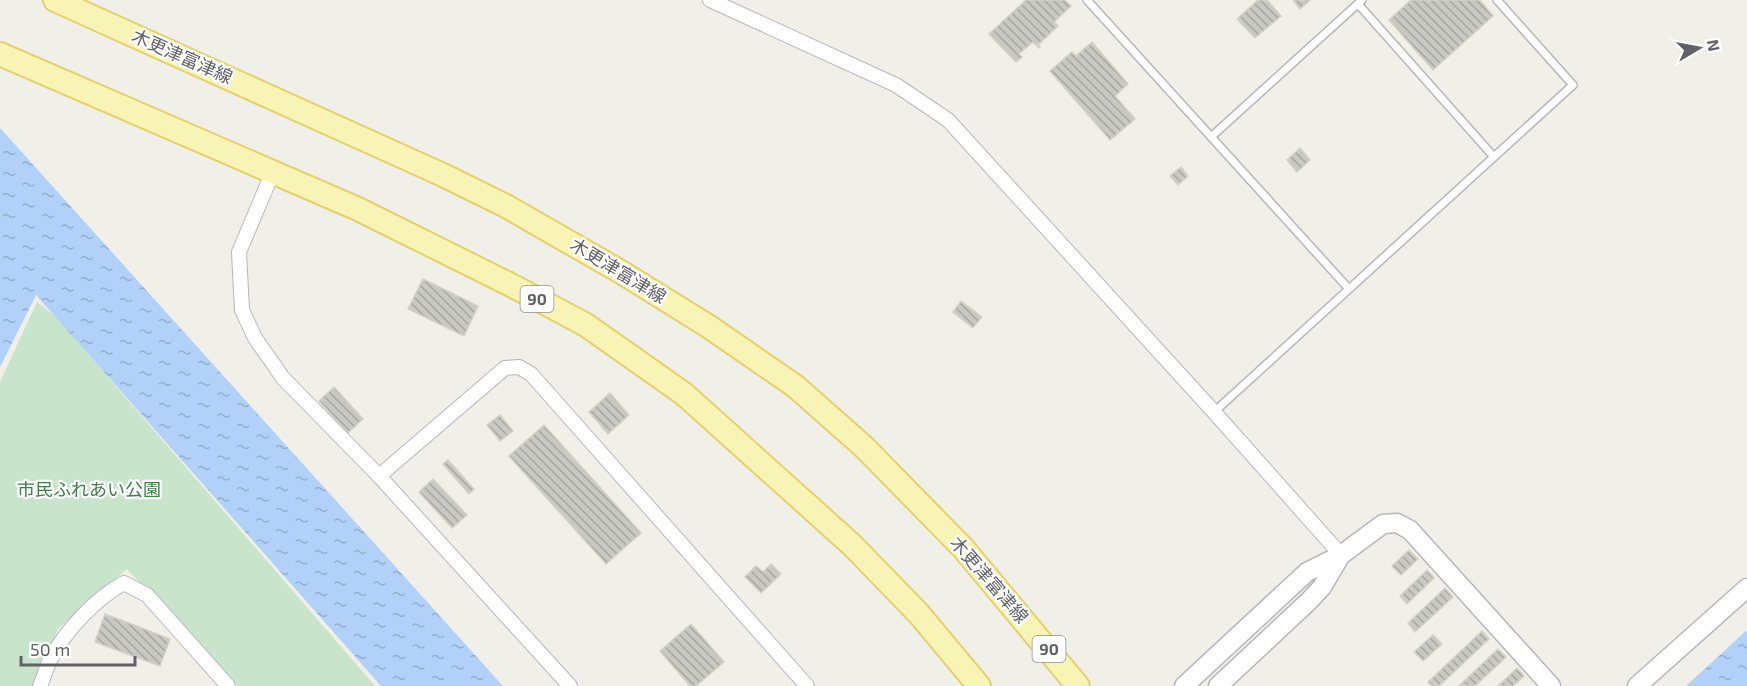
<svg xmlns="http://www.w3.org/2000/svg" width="1747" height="686" font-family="'Exo 2','Noto Sans JP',sans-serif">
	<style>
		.park { fill: #c8e5cb }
		.water { fill: url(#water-ripples) }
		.building { fill: url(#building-back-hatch); stroke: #d4d2c7; stroke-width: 1.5 }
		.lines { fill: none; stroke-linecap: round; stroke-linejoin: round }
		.service-casing { stroke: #b5b7bb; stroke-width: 10 }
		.minor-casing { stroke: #b5b7bb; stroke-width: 16 }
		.tertiary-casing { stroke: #b5b7bb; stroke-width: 21 }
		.primary-casing { stroke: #e6d06c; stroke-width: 26 }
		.service { stroke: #fff; stroke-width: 7 }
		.minor { stroke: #fff; stroke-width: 14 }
		.tertiary { stroke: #fff; stroke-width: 18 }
		.primary { stroke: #f8f4b5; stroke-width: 22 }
		.labels { text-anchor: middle; stroke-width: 4.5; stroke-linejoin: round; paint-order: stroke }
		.shield { fill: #fff; stroke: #909195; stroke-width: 1.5 }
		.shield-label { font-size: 16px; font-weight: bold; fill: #606267 }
		.street-label { font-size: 18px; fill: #606267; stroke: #fff }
		.park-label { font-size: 18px; fill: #3d8047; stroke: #fff }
	</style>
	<defs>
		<pattern id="water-ripples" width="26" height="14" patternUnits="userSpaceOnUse" patternTransform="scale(1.5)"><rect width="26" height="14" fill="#b1d1f8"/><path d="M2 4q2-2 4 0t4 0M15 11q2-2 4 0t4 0" fill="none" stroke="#93adcd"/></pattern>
		<pattern id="building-back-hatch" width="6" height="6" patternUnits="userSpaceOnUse" patternTransform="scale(1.5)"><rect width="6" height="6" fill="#c9c9c3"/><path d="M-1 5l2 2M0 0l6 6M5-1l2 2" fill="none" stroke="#a7a7a2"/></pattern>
	</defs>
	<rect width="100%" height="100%" fill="#f0efe8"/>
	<path class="park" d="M 37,302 L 55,316 L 375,686 L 237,686 L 127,569 L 58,629 L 34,686 L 0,686 L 0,382 Z"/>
	<path class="water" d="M 0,128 L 503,686 L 381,686 L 36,295 L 0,367 Z
		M 1747,630 L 1747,686 L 1686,686 Z"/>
	<path class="building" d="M 1026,0 L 1065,0 L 1071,6 L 1054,22 L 1058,26 L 1038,45 L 1040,47 L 1039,48 L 1033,42 L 1019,54 L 1022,57 L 1016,62 L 989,34 Z
		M 1258,0 L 1267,0 L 1281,16 L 1255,38 L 1237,19 Z
		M 1293,0 L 1310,0 L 1300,9 Z
		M 1411,0 L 1480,0 L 1493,16 L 1433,70 L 1389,20 Z
		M 1092,42 L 1128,84 L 1115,96 L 1135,119 L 1110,140 L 1050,71 L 1072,52 L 1076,56 Z
		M 1300,148 L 1310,160 L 1297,172 L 1287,160 Z
		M 1181,167 L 1188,176 L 1178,185 L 1170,176 Z
		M 423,279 L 478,306 L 464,336 L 408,309 Z
		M 961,301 L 982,317 L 973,328 L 953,312 Z
		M 334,387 L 363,419 L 348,433 L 319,401 Z
		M 610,393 L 629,415 L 608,434 L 589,412 Z
		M 500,415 L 513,431 L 500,441 L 487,425 Z
		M 544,425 L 641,533 L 606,564 L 509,456 Z
		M 448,460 L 474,489 L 469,494 L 443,464 Z
		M 433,479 L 467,515 L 452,528 L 419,492 Z
		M 1409,550 L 1418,559 L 1401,575 L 1392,566 Z
		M 771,564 L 781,574 L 761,593 L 745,577 L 756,566 L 763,572 Z
		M 1427,570 L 1434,578 L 1407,604 L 1400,596 Z
		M 1445,588 L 1453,597 L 1415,632 L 1408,623 Z
		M 105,614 L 170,639 L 160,666 L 95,642 Z
		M 691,624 L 724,662 L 696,686 L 690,686 L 660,651 Z
		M 1482,631 L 1489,639 L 1439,686 L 1432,686 L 1428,682 Z
		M 1433,635 L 1442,644 L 1423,661 L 1414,652 Z
		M 1498,649 L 1506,657 L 1475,686 L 1459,686 Z
		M 1517,668 L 1524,676 L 1513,686 L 1498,686 Z"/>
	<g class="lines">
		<defs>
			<path id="service" d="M 1087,0 L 1349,289
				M 1358,4 L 1494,157
				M 1211,137 L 1362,0
				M 1214,412 L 1573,85 L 1497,0"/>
			<path id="minor" d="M 710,0 L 896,85 L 948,120 L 1214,412 L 1341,555
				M 272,174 L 239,252 L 242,310 L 255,338 L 283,378 L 379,476 L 570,686
				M 379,476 L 505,368 L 519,367 L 531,374 L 807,686
				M 40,686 C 44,677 46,668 50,660 C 65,631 96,598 124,583 L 147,595 L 228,686"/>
			<path id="tertiary" d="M 1184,686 L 1307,572 L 1341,555 L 1383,524 L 1397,523 L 1410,530 L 1551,686
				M 1218,686 L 1309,601 L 1322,587 L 1341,555
				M 1637,686 L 1747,588"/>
			<path id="primary" d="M 55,0 L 443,175 L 506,206 L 621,272 L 708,326 L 795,386 L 864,447 L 963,548 L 1078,686
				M 0,54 L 358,209 L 511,285 L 586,325 L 684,394 L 852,545 L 919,614 L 979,686"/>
		</defs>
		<use href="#service" class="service-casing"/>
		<use href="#minor" class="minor-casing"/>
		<use href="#tertiary" class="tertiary-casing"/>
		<use href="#primary" class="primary-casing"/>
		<use href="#service" class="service"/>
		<use href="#minor" class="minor"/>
		<use href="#tertiary" class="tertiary"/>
		<use href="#primary" class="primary"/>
	</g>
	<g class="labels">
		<g class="shield">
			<rect x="520.5" y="286" width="33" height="26" rx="4.5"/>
			<rect x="1032.5" y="636" width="33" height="26" rx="4.5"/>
		</g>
		<g class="shield-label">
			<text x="537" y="305">90</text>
			<text x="1049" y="655">90</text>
		</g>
		<g class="street-label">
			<text transform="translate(182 57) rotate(24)" y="6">木更津富津線</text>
			<text transform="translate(618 271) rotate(31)" y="6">木更津富津線</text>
			<text transform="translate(989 580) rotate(49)" y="6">木更津富津線</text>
		</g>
		<g class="park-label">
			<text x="89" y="496">市民ふれあい公園</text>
		</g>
	</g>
	<g transform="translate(1699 48) rotate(80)" stroke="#ffffff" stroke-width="4.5" paint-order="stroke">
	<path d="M0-4.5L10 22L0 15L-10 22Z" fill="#606267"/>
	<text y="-9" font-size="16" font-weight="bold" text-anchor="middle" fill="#606267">N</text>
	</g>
	<path d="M21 656v9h114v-9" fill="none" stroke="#606267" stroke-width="3"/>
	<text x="30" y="656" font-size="18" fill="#606267" stroke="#ffffff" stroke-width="4.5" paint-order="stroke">50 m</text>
</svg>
